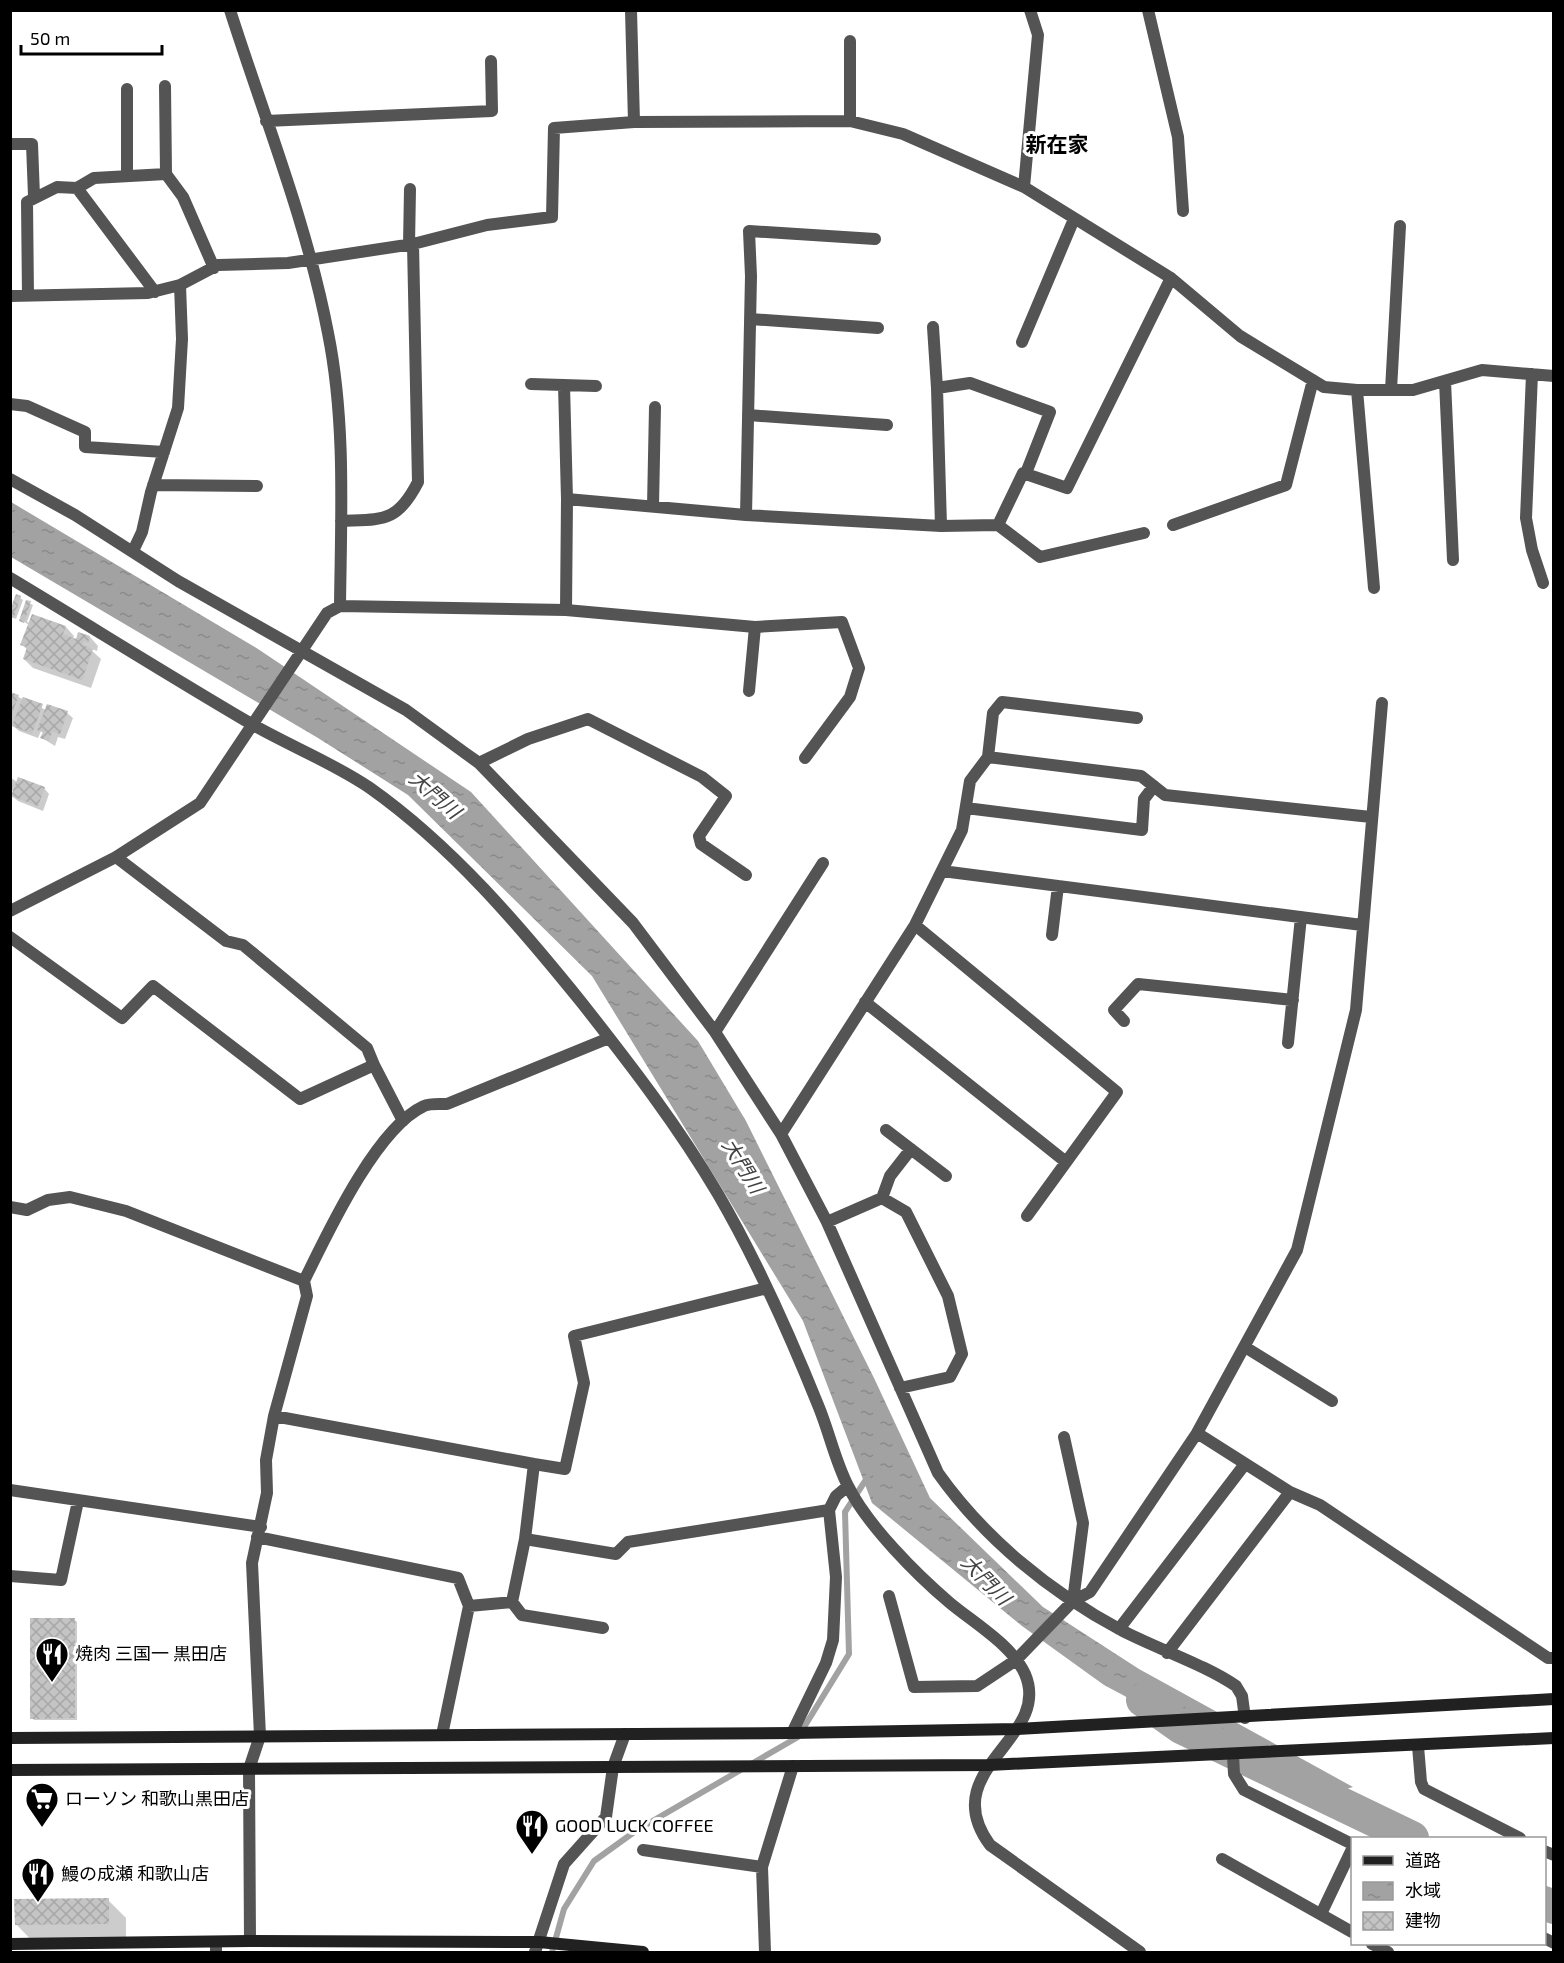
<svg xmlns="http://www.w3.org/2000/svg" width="1564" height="1963" font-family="'Exo 2','Noto Sans JP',sans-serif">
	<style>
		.water { fill: url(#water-ripples) }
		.shadow { fill: #0003 }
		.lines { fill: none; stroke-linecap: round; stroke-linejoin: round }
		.stream { stroke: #a2a2a2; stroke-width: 6 }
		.river { stroke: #a2a2a2; stroke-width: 34 }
		.building { fill: url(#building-cross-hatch) }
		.street { stroke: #545454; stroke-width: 12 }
		.secondary { stroke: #212121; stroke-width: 12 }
		.labels { text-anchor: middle; stroke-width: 6; stroke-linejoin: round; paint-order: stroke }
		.poi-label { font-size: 18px; fill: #000; stroke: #fff; text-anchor: start }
		.water-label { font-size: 20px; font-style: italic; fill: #434343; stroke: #fff }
		.quarter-label { font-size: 21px; font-weight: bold; fill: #000; stroke: #fff }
	</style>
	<defs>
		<pattern id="water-ripples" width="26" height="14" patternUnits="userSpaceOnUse" patternTransform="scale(1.5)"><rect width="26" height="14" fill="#a2a2a2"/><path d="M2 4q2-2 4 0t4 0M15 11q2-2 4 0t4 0" fill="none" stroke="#8a8a8a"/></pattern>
		<pattern id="building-cross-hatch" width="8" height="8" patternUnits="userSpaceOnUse" patternTransform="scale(1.5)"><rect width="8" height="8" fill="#c4c4c4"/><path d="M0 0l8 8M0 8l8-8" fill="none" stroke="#a7a7a7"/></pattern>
	</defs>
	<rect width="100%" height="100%" fill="#fff"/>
	<path class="water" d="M 11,502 L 258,649 L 471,792 L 698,1041 L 746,1121 L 874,1378 L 930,1498 L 1043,1607 L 1139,1669 L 1353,1787 L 1316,1798 L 1104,1685 L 1022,1626 L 872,1503 L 803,1321 L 592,976 L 408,795 L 318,738 L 11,557 Z"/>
	<path class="shadow" d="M 17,596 L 23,600 L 16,619 L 10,616 Z
		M 27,602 L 33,605 L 27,622 L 30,623 L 32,615 L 66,627 L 74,636 L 73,639 L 90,637 L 98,646 L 97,651 L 89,648 L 101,659 L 91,688 L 33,668 L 24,659 L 28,650 L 22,645 L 29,625 L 21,620 Z
		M 10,693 L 46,710 L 67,713 L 73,718 L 65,739 L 58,737 L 55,746 L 42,738 L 44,734 L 41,731 L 38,738 L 19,731 L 10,723 Z
		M 10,777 L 17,782 L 44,788 L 49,794 L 43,811 L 18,801 L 12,796 L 14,791 L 10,790 Z
		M 74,1619 L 77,1622 L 77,1720 L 34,1720 L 32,1718 Z
		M 108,1900 L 126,1918 L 126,1942 L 34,1943 L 16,1924 Z"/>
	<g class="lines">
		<path class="stream" d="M 753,1763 L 798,1737 L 849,1654 L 845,1512 L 867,1478
			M 552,1952 L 564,1909 L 594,1861 L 637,1830 L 744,1768"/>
		<path class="river" d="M 1143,1700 L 1181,1727 L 1412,1838
			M 1544,1903 L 1554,1907"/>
	</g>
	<path class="building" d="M 16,594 L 21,596 L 14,618 L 10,617 L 10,610 Z
		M 26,600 L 31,601 L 24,623 L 19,621 Z
		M 32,614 L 66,626 L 63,634 L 76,639 L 78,632 L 90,636 L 88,643 L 84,641 L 83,645 L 93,649 L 82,680 L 23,659 L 27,647 L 20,645 Z
		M 10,692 L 19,695 L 11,716 L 10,716 Z
		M 23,697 L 43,704 L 32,734 L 12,726 Z
		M 47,704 L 68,711 L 60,734 L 52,732 L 49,741 L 40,738 L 43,732 L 37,730 Z
		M 18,777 L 45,787 L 38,806 L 11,796 Z
		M 30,1618 L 75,1618 L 75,1718 L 30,1719 Z
		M 109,1898 L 109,1924 L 15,1925 L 14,1899 Z"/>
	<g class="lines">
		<path class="street" d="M 631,10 L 634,122
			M 1148,10 L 1178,137 L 1183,211
			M 850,41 L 850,121
			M 165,86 L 166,174
			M 127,89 L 127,176
			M 266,121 L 492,111 L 491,61
			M 10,144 L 32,144 L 34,196
			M 1024,187 L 1038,35 L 1030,10
			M 77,188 L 94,178 L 166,174 L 183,197 L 214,268
			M 875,239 L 749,231 L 751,276 L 746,515 L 941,526
			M 409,245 L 410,189
			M 180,285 L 218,265 L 288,263 L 413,244 L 487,225 L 552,217 L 554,128 L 634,122 L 850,121 L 903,134 L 1024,187 L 1171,278 L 1240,336 L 1324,387 L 1357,390 L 1413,390 L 1482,370 L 1554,376
			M 10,296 L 148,293 L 180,285 L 182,339 L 178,408 L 151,492 L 142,532 L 133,551
			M 28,296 L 27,202 L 57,187 L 77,188 L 155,292
			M 750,319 L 878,328
			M 933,327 L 937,388 L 970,383 L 1050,412 L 1026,473
			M 1022,342 L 1074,219
			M 1532,374 L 1526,518 L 1532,550 L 1543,583
			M 1445,381 L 1453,560
			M 531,384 L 596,386
			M 564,385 L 567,499
			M 937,388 L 941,526 L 998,525
			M 1357,390 L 1374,588
			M 1391,390 L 1400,226
			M 10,404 L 27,406 L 85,432 L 85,447 L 164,452
			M 748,415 L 887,425
			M 10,479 L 75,515 L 178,581 L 406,710 L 465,753 L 479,763 L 633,923 L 715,1032 L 781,1134 L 827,1222 L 938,1473 C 984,1538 1050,1592 1121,1630 C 1155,1648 1206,1665 1236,1686 L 1242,1696 L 1245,1718
			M 153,485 L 257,486
			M 653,506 L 655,407
			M 341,521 C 383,519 397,523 418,482 L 413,244
			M 1173,525 L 1286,485 L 1313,380
			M 1144,533 L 1040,557 L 998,525 L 1023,473 L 1067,488 L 1171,278
			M 10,578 C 90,626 168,675 248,722 C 287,745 332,762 370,788 C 452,846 519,925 582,1003 C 630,1064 678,1126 718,1194 C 757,1261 789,1333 818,1405 C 829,1431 835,1461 848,1486 C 867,1525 917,1575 950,1603 C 974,1623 1012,1645 1025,1674 C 1053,1739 934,1769 990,1845 L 1140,1952
			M 340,606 L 566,610 L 567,499 L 746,515
			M 566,610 L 755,627 L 749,691
			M 755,627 L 842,622 L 859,668 L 850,697 L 805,758
			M 988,757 L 993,713 L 1002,702 L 1137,718
			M 479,763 L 528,739 L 588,719 L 702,777 L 726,796 L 699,836 L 701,844 L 746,875
			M 966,808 L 1142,830 L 1144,799 L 1154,786
			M 116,857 L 226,941 L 243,945 L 367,1048 L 374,1065
			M 942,871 L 1362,925
			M 10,911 L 116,857 L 200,803 L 327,613 L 340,606 C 341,516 346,422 328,333 C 307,223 264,117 230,10
			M 915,925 L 1117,1092 L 1027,1216
			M 1052,935 L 1058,886
			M 10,937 L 122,1018 L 153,986 L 300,1099 L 374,1065 L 403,1121
			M 865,1002 L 1066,1162
			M 1124,1021 L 1114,1010 L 1138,984 L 1293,1000
			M 715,1032 L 823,863
			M 1288,1043 L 1301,917
			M 886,1130 L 946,1176
			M 781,1134 L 915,925 L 962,830 L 970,781 L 988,757 L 1141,776 L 1165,795 L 1371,817
			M 882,1198 L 890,1176 L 911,1149
			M 10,1207 L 27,1210 L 48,1200 L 70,1197 L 126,1211 L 304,1281 L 307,1296 L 274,1416 L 534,1464
			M 827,1222 L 882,1198 L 906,1212 L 948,1296 L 962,1354 L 950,1377 L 900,1388
			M 304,1281 C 327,1234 376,1128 424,1106 C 430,1103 440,1104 447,1104 L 609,1038
			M 1245,1347 L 1332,1401
			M 1197,1433 L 1290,1492 L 1320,1505 L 1548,1658 L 1554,1658
			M 1064,1437 L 1083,1523 L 1073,1601
			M 10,1490 L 261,1527
			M 257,1537 L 458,1578 L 469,1606 L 442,1735
			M 525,1539 L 534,1464 L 565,1469 L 584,1383 L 574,1336 L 767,1288
			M 10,1576 L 61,1580 L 78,1501
			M 889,1596 L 914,1687 L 977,1686 L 1016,1660 L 1073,1601 L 1090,1592 L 1197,1433 L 1297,1250 L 1356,1010 L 1382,703
			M 469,1606 L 512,1602
			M 603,1628 L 522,1615 L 512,1602 L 525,1539 L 616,1554 L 628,1542 L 829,1510
			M 1119,1629 L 1245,1464
			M 1167,1653 L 1290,1492
			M 792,1733 L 826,1663 L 833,1640 L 836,1577 L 829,1510 L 836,1496 L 848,1486
			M 1418,1746 L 1421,1782 L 1424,1789 L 1520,1838
			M 1233,1755 L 1234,1774 L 1244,1790 L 1352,1844
			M 643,1850 L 762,1867
			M 1544,1851 L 1554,1855
			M 1222,1859 L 1352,1932
			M 1321,1914 L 1352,1849
			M 1544,1938 L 1554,1943
			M 250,1941 L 249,1769 L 260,1736 L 252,1563 L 267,1493 L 266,1460 L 274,1416
			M 216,1943 L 216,1952
			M 1372,1944 L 1388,1952
			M 535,1952 L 564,1864 L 606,1817 L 613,1767 L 625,1734
			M 765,1952 L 762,1867 L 793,1766"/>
		<path class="secondary" d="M 10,1738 L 792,1733 L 1017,1729 L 1554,1699
			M 10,1770 L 989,1765 L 1554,1738
			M 10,1944 L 250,1941 L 539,1942 L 643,1952"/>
	</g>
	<defs>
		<symbol id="restaurant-pin" viewBox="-11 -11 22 30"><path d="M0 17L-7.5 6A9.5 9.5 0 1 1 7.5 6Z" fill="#000" stroke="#fff"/><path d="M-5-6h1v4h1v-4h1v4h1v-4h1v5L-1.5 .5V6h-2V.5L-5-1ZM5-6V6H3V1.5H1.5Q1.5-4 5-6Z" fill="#fff"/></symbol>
		<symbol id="supermarket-pin" viewBox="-11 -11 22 30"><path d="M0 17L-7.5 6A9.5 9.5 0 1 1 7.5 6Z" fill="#000" stroke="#fff"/><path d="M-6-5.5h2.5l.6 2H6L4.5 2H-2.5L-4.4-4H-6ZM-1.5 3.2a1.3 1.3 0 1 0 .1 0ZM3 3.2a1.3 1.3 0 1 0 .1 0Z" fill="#fff"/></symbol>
	</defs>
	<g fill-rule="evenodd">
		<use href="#restaurant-pin" x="33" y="1635" width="38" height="52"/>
		<use href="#supermarket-pin" x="23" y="1780" width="38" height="52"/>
		<use href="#restaurant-pin" x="513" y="1807" width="38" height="52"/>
		<use href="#restaurant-pin" x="19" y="1855" width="38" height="52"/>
	</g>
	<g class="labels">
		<g class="poi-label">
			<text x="75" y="1660">焼肉 三国一 黒田店</text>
			<text x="65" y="1805">ローソン 和歌山黒田店</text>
			<text x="555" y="1832">GOOD LUCK COFFEE</text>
			<text x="61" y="1880">鰻の成瀬 和歌山店</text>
		</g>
		<g class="water-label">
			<text transform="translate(435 795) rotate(41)" y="7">大門川</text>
			<text transform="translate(743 1166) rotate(58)" y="7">大門川</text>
			<text transform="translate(986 1580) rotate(46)" y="7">大門川</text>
		</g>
		<g class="quarter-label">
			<text x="1057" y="152">新在家</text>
		</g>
	</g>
	<rect width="1564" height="1963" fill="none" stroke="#000000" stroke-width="24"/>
	<rect x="1351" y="1837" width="195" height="108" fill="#ffffff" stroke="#999999" stroke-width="1.5"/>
	<rect x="1363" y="1856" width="30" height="9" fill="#212121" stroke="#999999" stroke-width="1.5"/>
	<text x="1405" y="1867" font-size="18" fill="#000000">道路</text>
	<rect x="1363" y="1882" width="30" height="18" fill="url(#water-ripples)" stroke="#999999" stroke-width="1.5"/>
	<text x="1405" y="1897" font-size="18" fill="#000000">水域</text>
	<rect x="1363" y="1912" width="30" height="18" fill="url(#building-cross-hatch)" stroke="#999999" stroke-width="1.5"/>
	<text x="1405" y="1927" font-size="18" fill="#000000">建物</text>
	<path d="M21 45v9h141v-9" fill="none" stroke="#000000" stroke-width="3"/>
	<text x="30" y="45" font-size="18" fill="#000000" stroke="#ffffff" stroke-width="4.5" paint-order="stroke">50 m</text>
</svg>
